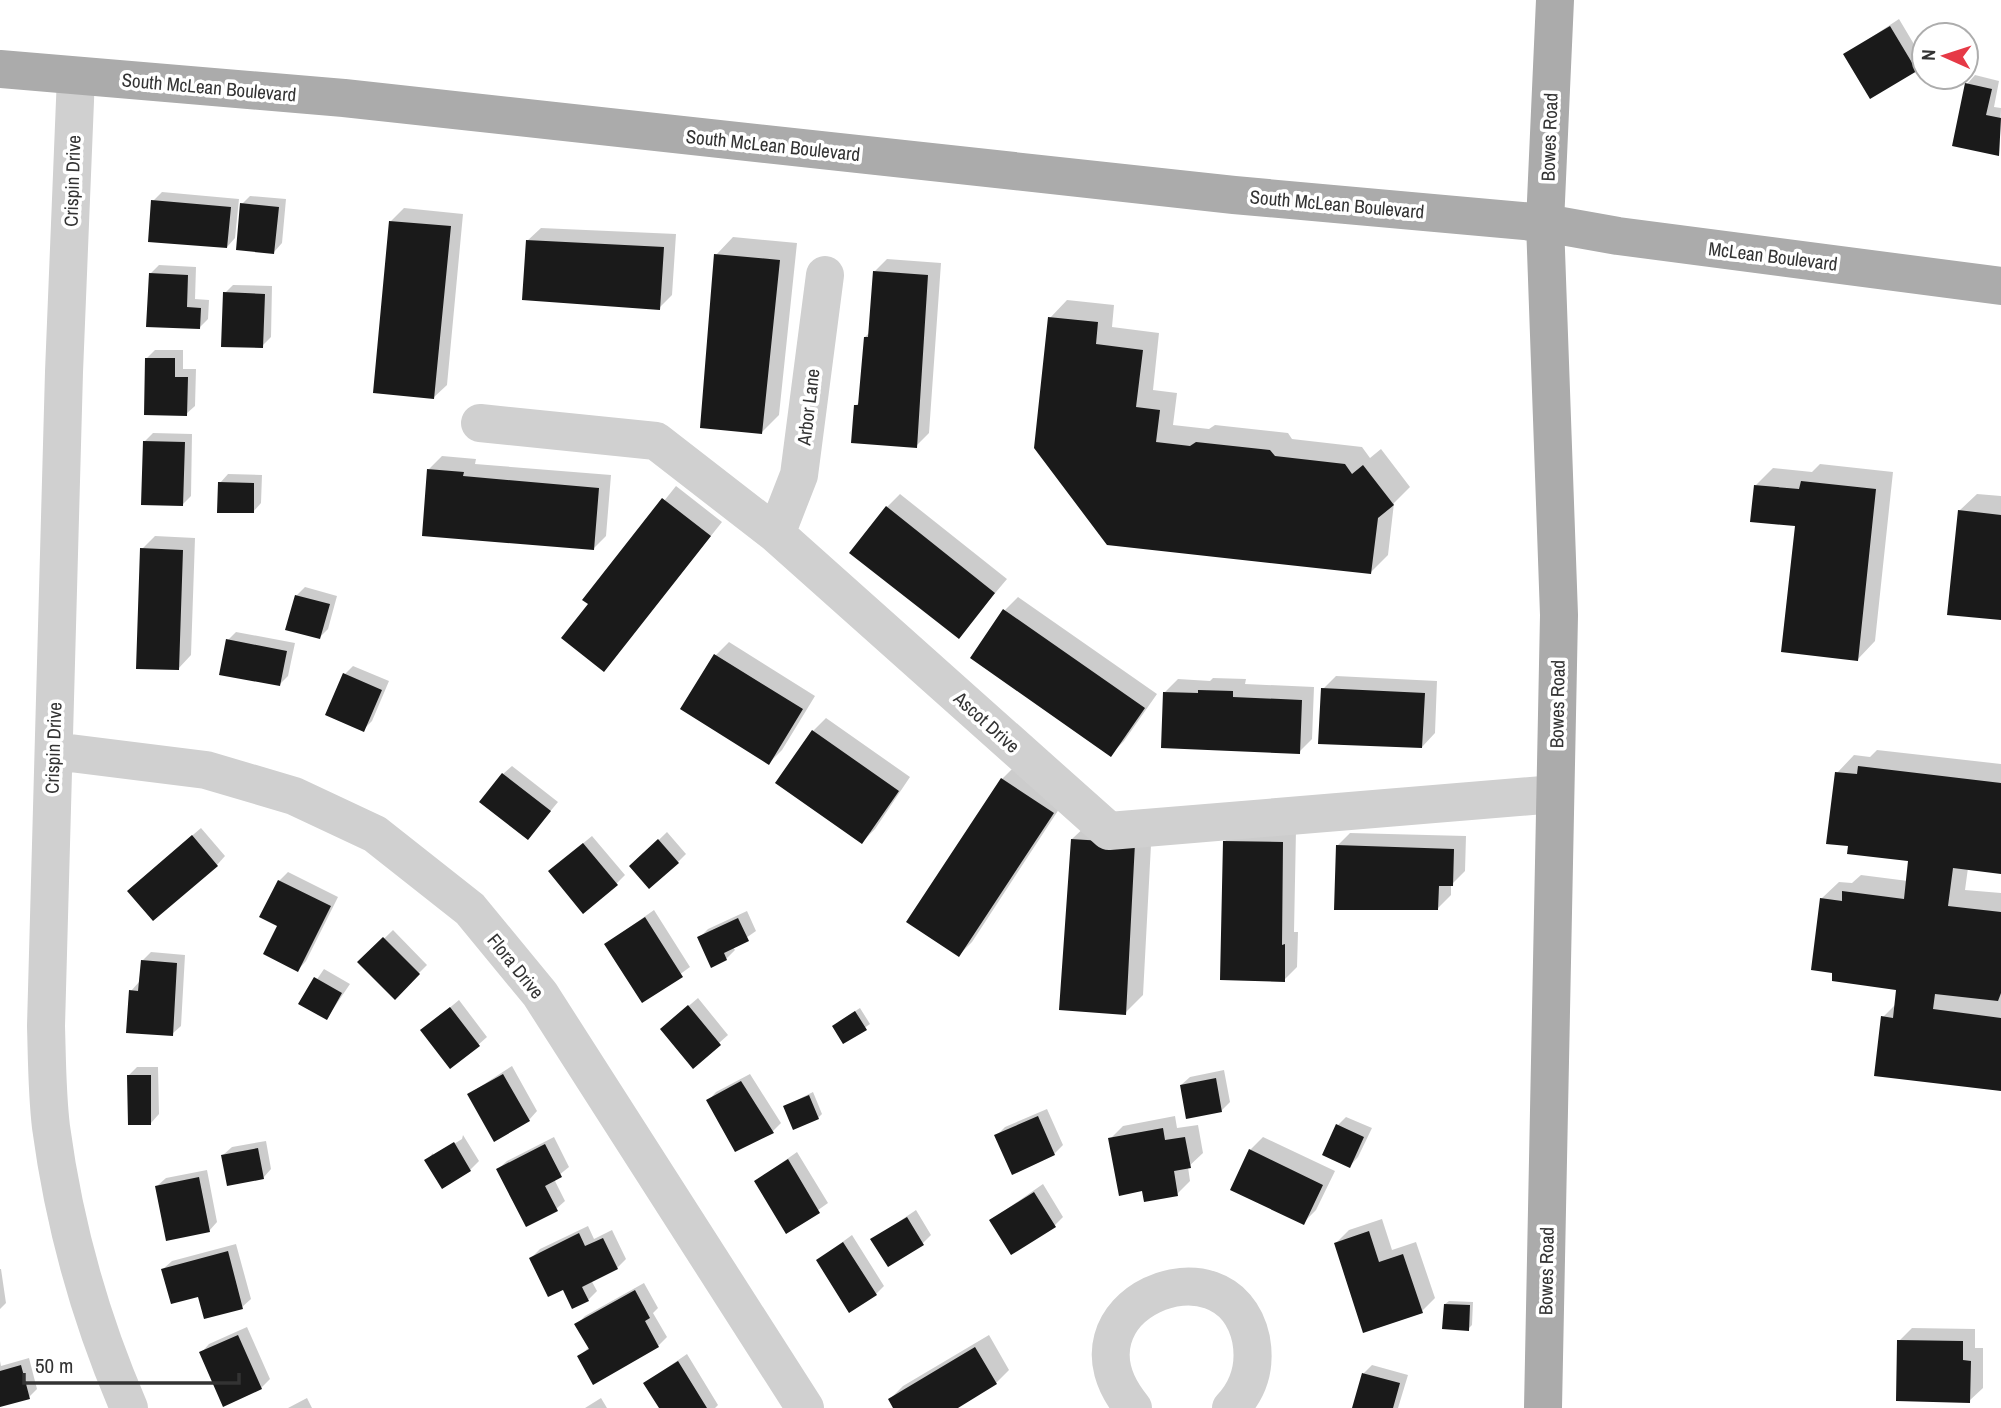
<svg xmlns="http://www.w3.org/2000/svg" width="2001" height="1408" font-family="'Archivo Narrow',sans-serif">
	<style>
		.shadow { fill: #0003 }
		.building { fill: #1a1a1a }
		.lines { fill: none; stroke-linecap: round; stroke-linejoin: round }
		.minor { stroke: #d0d0d0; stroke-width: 38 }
		.major { stroke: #ababab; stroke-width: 38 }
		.labels { text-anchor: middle; stroke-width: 7; stroke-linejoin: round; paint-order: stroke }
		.street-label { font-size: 19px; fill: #333; stroke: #fff }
	</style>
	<rect width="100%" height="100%" fill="#fff"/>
	<path class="shadow" d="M 1899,19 L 1924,61 L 1915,70 L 1846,54 Z
		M 1975,75 L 1999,81 L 1994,107 L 2001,108 L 1999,154 L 1967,84 Z
		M 162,192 L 239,199 L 235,238 L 227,247 L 153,201 Z
		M 250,196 L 286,199 L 282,243 L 274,252 L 242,204 Z
		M 404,208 L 463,214 L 447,385 L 433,398 L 391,221 Z
		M 541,228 L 676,234 L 672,295 L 659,308 L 527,241 Z
		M 733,237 L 797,243 L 779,415 L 762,432 L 716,255 Z
		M 887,259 L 941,263 L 929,433 L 916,446 L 855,406 L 861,401 L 865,337 L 870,332 L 874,272 Z
		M 159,265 L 196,267 L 195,299 L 209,300 L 208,319 L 199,328 L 150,274 Z
		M 233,285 L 272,286 L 271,337 L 262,346 L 225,293 Z
		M 1067,300 L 1114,305 L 1112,327 L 1159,333 L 1153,390 L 1177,393 L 1173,425 L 1209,429 L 1215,425 L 1288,433 L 1292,439 L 1362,447 L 1370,458 L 1381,449 L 1410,487 L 1394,503 L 1388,555 L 1371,572 L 1108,543 L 1050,318 Z
		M 155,350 L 183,350 L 183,369 L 196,369 L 195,406 L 186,414 L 147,358 Z
		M 153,433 L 192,434 L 191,496 L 182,505 L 144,442 Z
		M 442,456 L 476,459 L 475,464 L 611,475 L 606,536 L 593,549 L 429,469 Z
		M 1820,464 L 1893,472 L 1875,641 L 1858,659 L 1797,524 L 1756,485 L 1773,468 L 1812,472 Z
		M 228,474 L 262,475 L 261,503 L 253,512 L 220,483 Z
		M 676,486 L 722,522 L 604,670 L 590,604 L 585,600 Z
		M 900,494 L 1007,579 L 958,637 L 887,507 Z
		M 1977,494 L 2001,496 L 2001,619 L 1959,511 Z
		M 155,536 L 195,538 L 191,655 L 178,669 L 142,549 Z
		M 305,587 L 337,596 L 328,629 L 320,637 L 296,596 Z
		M 1018,597 L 1157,694 L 1124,741 L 1111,754 L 1005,610 Z
		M 236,632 L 295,643 L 288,676 L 280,684 L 228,640 Z
		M 729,642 L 815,696 L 782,750 L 769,763 L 682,709 L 716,655 Z
		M 353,666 L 389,681 L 372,721 L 363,730 L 345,674 Z
		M 1336,676 L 1437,681 L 1435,733 L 1422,747 L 1323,689 Z
		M 1213,678 L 1246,679 L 1245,684 L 1314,687 L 1312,739 L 1299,752 L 1165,692 L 1178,679 L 1210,681 Z
		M 826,718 L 910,777 L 875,829 L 862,842 L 813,731 Z
		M 1877,750 L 2001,764 L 2001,872 L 1968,868 L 1965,890 L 2001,893 L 2001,1089 L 1883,1017 L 1897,1003 L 1898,988 L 1821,899 L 1839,882 L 1852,883 L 1861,875 L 1908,881 L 1910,859 L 1850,845 L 1837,773 L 1854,755 L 1870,757 Z
		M 512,766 L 558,802 L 528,838 L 503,774 Z
		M 1015,766 L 1065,800 L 972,942 L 959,955 L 1002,779 Z
		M 1090,822 L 1152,826 L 1143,995 L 1125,1013 L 1072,839 Z
		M 201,828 L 225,856 L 217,865 L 137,883 Z
		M 1237,829 L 1296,830 L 1294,932 L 1298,932 L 1297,967 L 1284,980 L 1224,842 Z
		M 667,832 L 686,854 L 678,862 L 632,866 Z
		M 1350,833 L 1466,836 L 1465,871 L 1451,885 L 1451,895 L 1438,908 L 1337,846 Z
		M 592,836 L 625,875 L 616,884 L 559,863 Z
		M 288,872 L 338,897 L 306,961 L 298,970 L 279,925 L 262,916 L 279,881 Z
		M 654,910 L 690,967 L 643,1001 L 606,944 Z
		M 747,911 L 756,931 L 733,947 L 735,950 L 726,959 L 699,938 L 708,929 Z
		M 393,930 L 427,965 L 395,997 L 360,962 Z
		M 151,952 L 185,955 L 181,1026 L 172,1034 L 131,991 L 139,982 L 142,961 Z
		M 324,969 L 350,984 L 327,1018 L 301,1003 Z
		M 698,998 L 728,1035 L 693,1066 L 671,1021 Z
		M 459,1000 L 487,1037 L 478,1045 L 423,1030 Z
		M 860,1008 L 870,1024 L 844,1042 L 838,1022 Z
		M 512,1066 L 537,1111 L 529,1120 L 469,1094 Z
		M 137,1067 L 158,1067 L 159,1114 L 151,1123 L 128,1076 Z
		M 1224,1070 L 1230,1102 L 1221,1111 L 1181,1085 L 1190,1077 Z
		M 750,1074 L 781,1123 L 773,1131 L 735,1150 L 708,1101 L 716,1092 Z
		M 813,1092 L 822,1114 L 818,1118 L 785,1106 Z
		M 1047,1109 L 1063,1145 L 1054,1154 L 996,1136 L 1005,1127 Z
		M 1175,1116 L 1177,1128 L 1198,1125 L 1203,1153 L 1188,1167 L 1190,1181 L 1177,1194 L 1144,1189 L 1110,1139 L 1123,1126 Z
		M 1346,1117 L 1372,1128 L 1358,1157 L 1350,1166 L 1338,1125 Z
		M 463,1135 L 479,1161 L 470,1170 L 426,1161 L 433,1153 L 433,1157 L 462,1139 Z
		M 554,1137 L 569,1167 L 554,1179 L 565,1201 L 556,1209 L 498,1169 L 507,1161 Z
		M 1263,1137 L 1335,1171 L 1316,1210 L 1303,1223 L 1250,1150 Z
		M 266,1141 L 271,1169 L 263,1178 L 223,1155 L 232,1147 Z
		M 797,1152 L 828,1203 L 787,1232 L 756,1181 Z
		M 207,1170 L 217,1222 L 209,1231 L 157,1186 L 166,1178 Z
		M 1043,1184 L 1063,1217 L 1055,1225 L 991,1220 Z
		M 916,1210 L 931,1235 L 923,1243 L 872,1240 Z
		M 1382,1219 L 1392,1250 L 1416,1242 L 1435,1298 L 1422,1311 L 1336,1243 L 1349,1230 Z
		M 588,1226 L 594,1239 L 612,1230 L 626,1259 L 617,1268 L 591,1280 L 597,1291 L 588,1300 L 564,1287 L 531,1258 L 540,1249 Z
		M 852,1235 L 884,1286 L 876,1294 L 818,1260 Z
		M 236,1244 L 251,1299 L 242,1307 L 199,1294 L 163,1269 L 172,1261 Z
		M 1,1269 L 6,1303 L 0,1309 L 0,1269 Z
		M 644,1283 L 658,1308 L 653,1313 L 667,1337 L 658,1346 L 594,1383 L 579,1357 L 589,1347 L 576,1325 L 585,1316 Z
		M 1449,1301 L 1473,1302 L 1472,1325 L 1468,1329 L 1445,1304 Z
		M 247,1327 L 270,1379 L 261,1388 L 201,1353 L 209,1344 Z
		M 1912,1328 L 1975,1329 L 1975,1348 L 1983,1348 L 1983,1388 L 1969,1401 L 1899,1341 Z
		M 989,1335 L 1009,1370 L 996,1383 L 954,1408 L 895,1408 L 890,1399 L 903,1386 Z
		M 687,1354 L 718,1405 L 715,1408 L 661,1408 L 645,1383 Z
		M 29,1358 L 37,1389 L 29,1397 L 0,1406 L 0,1361 L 1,1366 Z
		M 1372,1365 L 1408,1375 L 1398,1408 L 1354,1408 L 1364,1373 Z
		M 307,1398 L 312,1408 L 288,1408 Z
		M 601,1398 L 607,1408 L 585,1408 Z"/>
	<path class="building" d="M 1890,26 L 1917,71 L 1870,99 L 1843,54 Z
		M 1965,83 L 1992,89 L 1986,115 L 2001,118 L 1999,156 L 1952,146 Z
		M 151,200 L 231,207 L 227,248 L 148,242 Z
		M 240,203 L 279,207 L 274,254 L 236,250 Z
		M 389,221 L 451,226 L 434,399 L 373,393 Z
		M 526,240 L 664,247 L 660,310 L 522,300 Z
		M 714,254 L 780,260 L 762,434 L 700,428 Z
		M 873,271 L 928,275 L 917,448 L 851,443 L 854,405 L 858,405 L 864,337 L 868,337 Z
		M 149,273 L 188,275 L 187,307 L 201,308 L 200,329 L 146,327 Z
		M 223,292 L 265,294 L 263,348 L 221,347 Z
		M 1048,317 L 1098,322 L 1096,344 L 1143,350 L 1136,407 L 1160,410 L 1156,442 L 1190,446 L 1196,442 L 1270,450 L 1275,456 L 1345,464 L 1352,474 L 1363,465 L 1394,505 L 1378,518 L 1371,574 L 1107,545 L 1034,448 Z
		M 145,358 L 175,358 L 175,377 L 188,377 L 187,416 L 144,415 Z
		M 143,441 L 185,442 L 183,506 L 141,505 Z
		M 427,469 L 464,472 L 463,476 L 599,488 L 594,550 L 422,536 Z
		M 1801,481 L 1876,489 L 1858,661 L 1781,652 L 1795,526 L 1750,522 L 1754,485 L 1799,489 Z
		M 218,482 L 254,483 L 254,513 L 217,513 Z
		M 662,498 L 711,536 L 604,672 L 561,638 L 588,604 L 582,600 Z
		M 886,506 L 995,593 L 959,639 L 849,553 Z
		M 1958,510 L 2001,515 L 2001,620 L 1947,615 Z
		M 140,548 L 183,550 L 179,670 L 136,669 Z
		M 295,595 L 330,604 L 320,639 L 285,630 Z
		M 1003,609 L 1145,708 L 1111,757 L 970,658 Z
		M 226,639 L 287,651 L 280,686 L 219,675 Z
		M 714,654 L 803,709 L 769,765 L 680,709 Z
		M 343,673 L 382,690 L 364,732 L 325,715 Z
		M 1321,688 L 1425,693 L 1422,748 L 1318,744 Z
		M 1198,690 L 1233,691 L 1233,697 L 1302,700 L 1300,754 L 1161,748 L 1163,692 L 1198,693 Z
		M 812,730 L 899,791 L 862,844 L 775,783 Z
		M 1858,766 L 2001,783 L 2001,874 L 1953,868 L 1948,906 L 2001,912 L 2001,993 L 1998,1001 L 1935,994 L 1933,1009 L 2001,1018 L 2001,1091 L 1874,1076 L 1881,1016 L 1893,1018 L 1896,990 L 1832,981 L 1832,973 L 1811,970 L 1820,898 L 1842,901 L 1842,891 L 1904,899 L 1908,861 L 1847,854 L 1848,846 L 1826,844 L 1835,772 L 1857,774 Z
		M 502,773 L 551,811 L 528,840 L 479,802 Z
		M 1001,778 L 1054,813 L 959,957 L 906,922 Z
		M 192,835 L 218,866 L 153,921 L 127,891 Z
		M 658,839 L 679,863 L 649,889 L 629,866 Z
		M 1071,839 L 1135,843 L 1126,1015 L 1059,1010 Z
		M 1223,841 L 1283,842 L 1282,945 L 1285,944 L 1285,982 L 1220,980 Z
		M 583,843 L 618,885 L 583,914 L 548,871 Z
		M 1336,845 L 1454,849 L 1453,886 L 1439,886 L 1438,910 L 1334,910 Z
		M 278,880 L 331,906 L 298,972 L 263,954 L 277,926 L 259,917 Z
		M 645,917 L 683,977 L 642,1003 L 604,944 Z
		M 738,918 L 749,941 L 724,953 L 727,960 L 711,968 L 697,937 Z
		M 383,937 L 420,974 L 395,1000 L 357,962 Z
		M 141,960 L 177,963 L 173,1036 L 126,1033 L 129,990 L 138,991 Z
		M 314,977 L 342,993 L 327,1020 L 298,1004 Z
		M 688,1005 L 721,1045 L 693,1069 L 660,1029 Z
		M 450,1007 L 480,1046 L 450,1069 L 420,1030 Z
		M 855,1011 L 867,1030 L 843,1044 L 832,1026 Z
		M 503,1074 L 530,1121 L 494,1142 L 467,1094 Z
		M 127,1075 L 151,1075 L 151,1125 L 128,1125 Z
		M 1216,1078 L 1222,1112 L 1186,1119 L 1180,1085 Z
		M 741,1081 L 774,1133 L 735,1152 L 706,1100 Z
		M 809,1095 L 819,1119 L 793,1130 L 783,1106 Z
		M 1038,1116 L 1055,1155 L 1012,1175 L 994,1135 Z
		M 1336,1124 L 1364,1137 L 1350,1168 L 1322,1155 Z
		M 1163,1128 L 1165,1140 L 1185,1137 L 1191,1168 L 1174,1171 L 1178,1196 L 1144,1202 L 1142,1191 L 1119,1196 L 1108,1138 Z
		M 454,1142 L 471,1171 L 442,1189 L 424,1160 Z
		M 545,1144 L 562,1177 L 545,1186 L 558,1211 L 526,1227 L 496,1169 Z
		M 258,1148 L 264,1179 L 227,1186 L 221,1155 Z
		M 1249,1149 L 1323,1185 L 1304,1225 L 1230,1190 Z
		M 788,1159 L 820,1213 L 786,1234 L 754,1181 Z
		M 199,1177 L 210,1232 L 166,1241 L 155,1186 Z
		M 1034,1192 L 1056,1227 L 1011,1255 L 989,1220 Z
		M 907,1217 L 924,1245 L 888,1267 L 870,1239 Z
		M 1369,1231 L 1379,1262 L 1403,1254 L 1423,1313 L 1363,1333 L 1334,1243 Z
		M 579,1233 L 585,1246 L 603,1238 L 618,1269 L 582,1287 L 589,1301 L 572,1309 L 563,1290 L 548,1297 L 529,1258 Z
		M 843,1242 L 877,1295 L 849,1313 L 816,1260 Z
		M 228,1251 L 243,1309 L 204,1319 L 198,1297 L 171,1304 L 161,1269 Z
		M 635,1290 L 650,1318 L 645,1321 L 659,1347 L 593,1385 L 577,1356 L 589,1349 L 574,1324 Z
		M 1444,1304 L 1470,1305 L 1469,1331 L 1442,1329 Z
		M 238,1335 L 262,1389 L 223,1407 L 199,1352 Z
		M 1897,1340 L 1963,1341 L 1963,1360 L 1971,1361 L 1970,1403 L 1896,1401 Z
		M 975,1347 L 997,1384 L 958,1408 L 893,1408 L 888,1399 Z
		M 678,1361 L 707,1408 L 659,1408 L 643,1383 Z
		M 21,1365 L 30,1399 L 0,1407 L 0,1371 Z
		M 1362,1373 L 1400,1383 L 1393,1408 L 1352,1408 Z"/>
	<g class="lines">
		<path class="minor" d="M 76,76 L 64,372 L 46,1026 C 47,1059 47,1094 51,1127 C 64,1224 90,1318 129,1408
			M 480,423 L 656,441 L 776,534 L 1109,831 L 1555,794
			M 776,534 L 799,475 L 825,275
			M 54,751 L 206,770 L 294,796 L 375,834 L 470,909 L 540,994 L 805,1408
			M 1133,1408 C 1049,1306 1228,1232 1251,1339 C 1256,1366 1249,1389 1231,1408"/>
		<path class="major" d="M 0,69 L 344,98 L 1234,195 L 1545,223 L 1618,236 L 2001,286
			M 1543,1408 L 1559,615 L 1545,223 L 1555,0"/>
	</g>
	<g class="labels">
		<g class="street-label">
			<text transform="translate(209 87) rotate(5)" y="7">South McLean Boulevard</text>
			<text transform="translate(1549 137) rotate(-88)" y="7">Bowes Road</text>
			<text transform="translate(773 145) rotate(6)" y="7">South McLean Boulevard</text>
			<text transform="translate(72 181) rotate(-88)" y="7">Crispin Drive</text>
			<text transform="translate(1337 204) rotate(5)" y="7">South McLean Boulevard</text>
			<text transform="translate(1773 256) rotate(7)" y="7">McLean Boulevard</text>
			<text transform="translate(808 407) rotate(-83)" y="7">Arbor Lane</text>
			<text transform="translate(1557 704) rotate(-89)" y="7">Bowes Road</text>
			<text transform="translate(987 722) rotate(42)" y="7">Ascot Drive</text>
			<text transform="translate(53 748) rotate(-88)" y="7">Crispin Drive</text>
			<text transform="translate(516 966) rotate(51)" y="7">Flora Drive</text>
			<text transform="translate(1546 1271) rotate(-89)" y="7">Bowes Road</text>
		</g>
	</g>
	<g transform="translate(1945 56) rotate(273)"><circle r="33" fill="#ffffff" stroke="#adadad" stroke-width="2"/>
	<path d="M0-5L12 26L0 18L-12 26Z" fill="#e63946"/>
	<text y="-10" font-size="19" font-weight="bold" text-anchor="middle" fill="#333333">N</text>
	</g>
	<path d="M24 1373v10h215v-10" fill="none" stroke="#333333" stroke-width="3.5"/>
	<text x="35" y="1373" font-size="21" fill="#333333" stroke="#ffffff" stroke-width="5" paint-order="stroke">50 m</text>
</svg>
